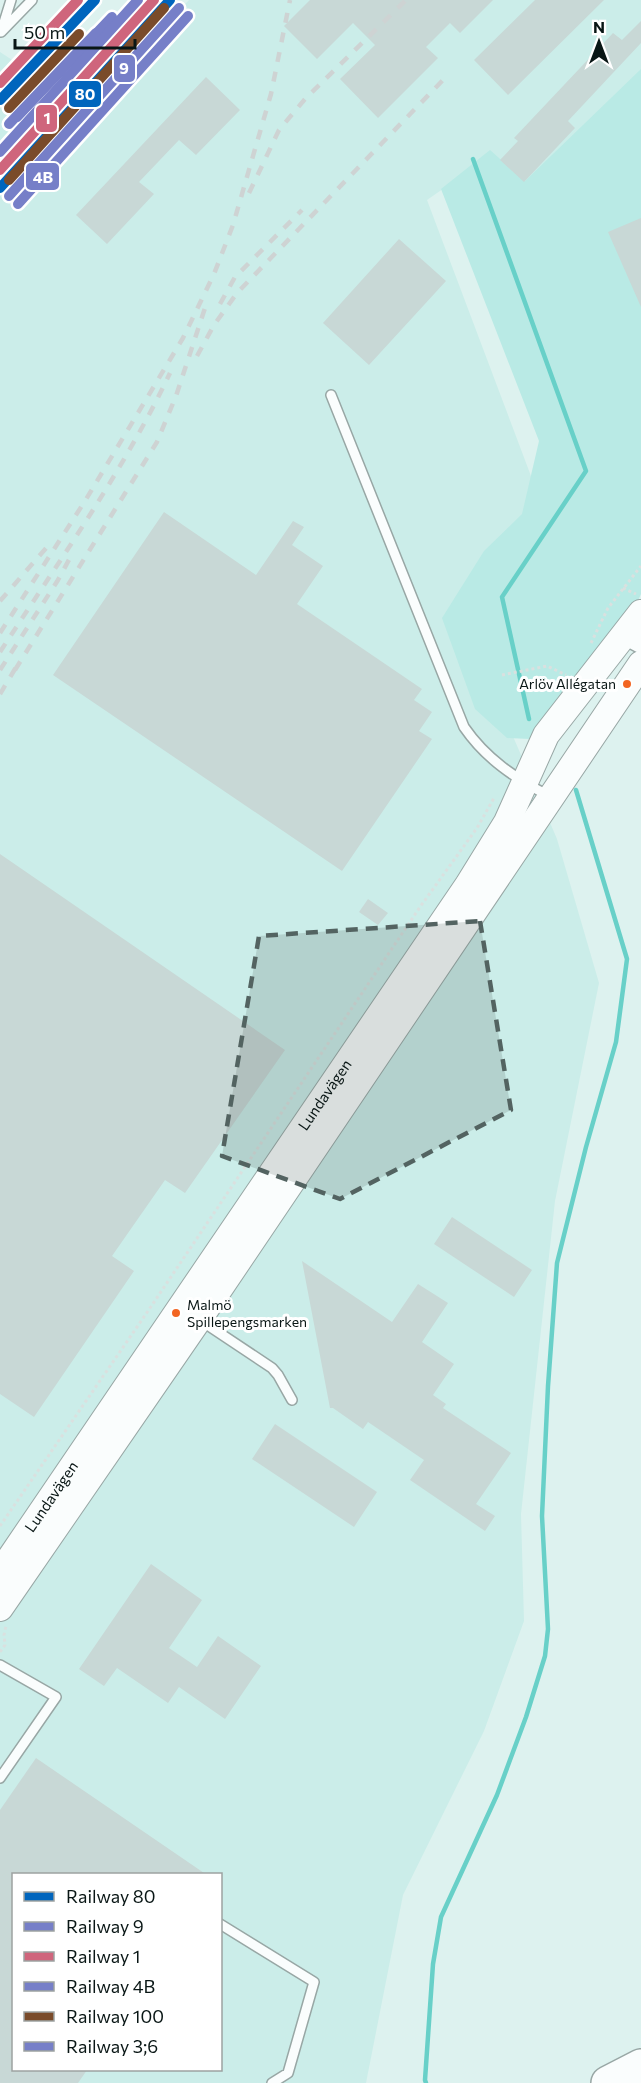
<svg xmlns="http://www.w3.org/2000/svg" width="641" height="2083" font-family="Commissioner,sans-serif">
	<style>
		.built { fill: #cbede9; fill-rule: evenodd }
		.green { fill: #b9eae5 }
		.lines { fill: none; stroke-linecap: round; stroke-linejoin: round }
		.stream { stroke: #68d0c8; stroke-width: 4.5 }
		.building { fill: #c8d8d6 }
		.lane-casing { stroke: #98a7a5; stroke-width: 12 }
		.street-casing { stroke: #98a7a5; stroke-width: 21 }
		.secondary-casing { stroke: #98a7a5; stroke-width: 28 }
		.highway-casing { stroke: #98a7a5; stroke-width: 36 }
		.path { stroke: #dae0df; stroke-width: 3; stroke-dasharray: 3 3; stroke-linecap: butt }
		.lane { stroke: #fafdfd; stroke-width: 9 }
		.street { stroke: #fafdfd; stroke-width: 18 }
		.secondary { stroke: #fafdfd; stroke-width: 26 }
		.highway { stroke: #fafdfd; stroke-width: 33 }
		.rail { stroke: #ced3d3; stroke-width: 4.5; stroke-dasharray: 10 10; stroke-linecap: butt }
		.rail-1-casing { stroke: #fff; stroke-width: 15 }
		.rail-2-casing { stroke: #fff; stroke-width: 15 }
		.rail-3-casing { stroke: #fff; stroke-width: 15 }
		.rail-4-casing { stroke: #fff; stroke-width: 15 }
		.rail-5-casing { stroke: #fff; stroke-width: 15 }
		.rail-6-casing { stroke: #fff; stroke-width: 15 }
		.rail-1 { stroke: #0065bd; stroke-width: 10 }
		.rail-2 { stroke: #767fc8; stroke-width: 10 }
		.rail-3 { stroke: #cf657c; stroke-width: 10 }
		.rail-4 { stroke: #767fc8; stroke-width: 10 }
		.rail-5 { stroke: #7a4b2a; stroke-width: 10 }
		.rail-6 { stroke: #767fc8; stroke-width: 10 }
		.marked { fill: #536361; fill-opacity: 0.2; stroke: #536361; stroke-width: 4.5; stroke-dasharray: 12 8; stroke-linejoin: round }
		.bus-dot { fill: #f26522; stroke: #fff; stroke-width: 2 }
		.labels { text-anchor: middle; stroke-width: 6; stroke-linejoin: round; paint-order: stroke }
		.bus-label { font-size: 14px; fill: #091615; stroke: #fff; text-anchor: end }
		.street-label { font-size: 15px; fill: #091615; stroke: #fff }
		.line-badge { stroke: #fff; stroke-width: 2 }
		.badge-label { font-size: 16px; text-anchor: middle; font-weight: bold; fill: #fff }
	</style>
	<rect width="100%" height="100%" fill="#ddf2ef"/>
	<path class="built" d="M 189,0 L 641,0 L 641,72 L 527,189 L 490,156 L 427,200 L 540,500 L 482,664 L 557,839 L 599,983 L 555,1201 L 521,1514 L 524,1621 L 484,1731 L 403,1895 L 366,2083 L 0,2083 L 0,52 L 87,109 ZM 14,1874 L 220,1874 L 220,2070 L 14,2070 Z"/>
	<path class="green" d="M 641,69 L 641,594 L 630,618 L 530,739 L 507,738 L 475,709 L 442,618 L 484,551 L 522,514 L 539,441 L 441,189 L 490,150 L 525,181 Z"/>
	<g class="lines">
		<path class="stream" d="M 473,159 L 586,471 L 502,597 L 529,719
			M 426,2083 L 425,2080 L 433,1964 L 441,1917 L 497,1795 L 526,1717 L 545,1656 L 548,1629 L 542,1516 L 548,1386 L 557,1263 L 586,1147 L 616,1042 L 627,959 L 576,790"/>
	</g>
	<path class="building" d="M 310,0 L 493,0 L 460,33 L 450,23 L 426,47 L 438,58 L 378,118 L 340,79 L 375,45 L 353,23 L 317,59 L 284,26 Z
		M 535,0 L 604,0 L 508,95 L 474,60 Z
		M 641,21 L 641,43 L 568,121 L 575,128 L 524,182 L 500,160 L 518,141 L 514,138 L 613,33 L 622,40 Z
		M 206,77 L 240,110 L 196,155 L 179,140 L 139,182 L 154,194 L 107,244 L 76,215 Z
		M 641,218 L 641,307 L 608,232 Z
		M 399,239 L 446,281 L 369,365 L 323,323 Z
		M 164,512 L 256,575 L 293,521 L 304,527 L 292,545 L 323,566 L 297,604 L 422,689 L 414,700 L 432,712 L 419,731 L 432,739 L 342,871 L 53,675 Z
		M 0,854 L 285,1050 L 185,1193 L 165,1180 L 112,1256 L 134,1271 L 34,1417 L 0,1394 Z
		M 368,899 L 388,913 L 378,925 L 359,912 Z
		M 452,1217 L 532,1270 L 514,1297 L 434,1244 Z
		M 302,1261 L 392,1322 L 418,1284 L 448,1303 L 422,1342 L 454,1364 L 433,1395 L 446,1404 L 443,1408 L 511,1453 L 476,1504 L 495,1516 L 485,1531 L 410,1480 L 424,1460 L 368,1422 L 363,1429 L 333,1408 L 330,1408 Z
		M 275,1424 L 377,1492 L 354,1527 L 252,1459 Z
		M 151,1564 L 202,1600 L 169,1648 L 197,1667 L 218,1636 L 261,1666 L 225,1719 L 179,1687 L 168,1703 L 117,1668 L 104,1686 L 79,1669 Z
		M 36,1758 L 207,1875 L 14,1875 L 14,2070 L 87,2070 L 78,2083 L 0,2083 L 0,1810 Z"/>
	<g class="lines">
		<defs>
			<path id="lane" d="M 2,29 L 11,0
				M 1,32 L 32,0
				M 331,395 L 464,727 C 486,759 515,778 549,796
				M 200,1320 L 272,1368 L 278,1375 L 292,1400
				M 0,1665 L 56,1697 L 0,1778
				M 220,1924 L 314,1982 L 288,2073 L 272,2083"/>
			<path id="street" d="M 624,635 L 641,644"/>
			<g id="secondary">
				<path id="s1" d="M 0,1573 L 468,885 L 507,822 L 546,735 L 641,613"/>
				<path d="M 0,1608 L 199,1319 L 641,664"/>
			</g>
			<path id="highway" d="M 608,2083 L 641,2066"/>
		</defs>
		<use href="#lane" class="lane-casing"/>
		<use href="#street" class="street-casing"/>
		<use href="#secondary" class="secondary-casing"/>
		<use href="#highway" class="highway-casing"/>
		<path class="path" d="M 623,588 L 636,594
			M 591,643 L 608,608 L 641,566
			M 502,675 L 547,666 L 566,675
			M 0,1526 L 148,1311 L 420,907 L 477,828 L 494,798
			M 0,1652 L 5,1645 L 4,1635 L 6,1626"/>
		<use href="#lane" class="lane"/>
		<use href="#street" class="street"/>
		<use href="#secondary" class="secondary"/>
		<use href="#highway" class="highway"/>
		<path class="rail" d="M 249,193 L 279,130 L 305,99 L 406,0
			M 220,304 L 235,277 L 302,210
			M 197,356 L 214,325 L 237,293 L 444,79
			M 0,601 L 47,547
			M 0,633 L 85,501 L 183,338 L 214,274 L 233,225 L 271,94 L 290,0
			M 0,652 C 59,561 123,472 170,373
			M 0,670 L 58,580 L 71,556
			M 15,670 L 157,442 L 176,396 L 205,308
			M 0,694 L 18,664"/>
		<defs>
			<path id="rail-1" d="M 0,100 L 95,0
				M 0,188 L 170,0"/>
			<path id="rail-2" d="M 9,124 L 96,33
				M 9,196 L 179,8"/>
			<path id="rail-3" d="M 0,83 L 78,0
				M 0,170 L 154,0"/>
			<path id="rail-4" d="M 17,117 L 112,17
				M 18,204 L 188,16"/>
			<path id="rail-5" d="M 9,108 L 79,34
				M 9,180 L 164,8"/>
			<path id="rail-6" d="M 0,152 L 138,0"/>
		</defs>
		<use href="#rail-1" class="rail-1-casing"/>
		<use href="#rail-2" class="rail-2-casing"/>
		<use href="#rail-3" class="rail-3-casing"/>
		<use href="#rail-4" class="rail-4-casing"/>
		<use href="#rail-5" class="rail-5-casing"/>
		<use href="#rail-6" class="rail-6-casing"/>
		<use href="#rail-1" class="rail-1"/>
		<use href="#rail-2" class="rail-2"/>
		<use href="#rail-3" class="rail-3"/>
		<use href="#rail-4" class="rail-4"/>
		<use href="#rail-5" class="rail-5"/>
		<use href="#rail-6" class="rail-6"/>
	</g>
	<path class="marked" d="M 480,921 L 511,1110 L 340,1199 L 222,1156 L 259,936 Z"/>
	<g class="bus-dot">
		<circle cx="627" cy="684" r="5"/>
		<circle cx="176" cy="1313" r="5"/>
	</g>
	<g class="labels">
		<g class="bus-label">
			<text x="616" y="689">Arlöv Allégatan</text>
			<text x="187" y="1310" text-anchor="start">Malmö<tspan x="187" dy="17">Spillepengsmarken</tspan></text>
		</g>
		<g class="street-label">
			<text dy="5" stroke="none"><textPath href="#s1" startOffset="578">Lundavägen</textPath></text>
			<text dy="5" stroke="none"><textPath href="#s1" startOffset="92">Lundavägen</textPath></text>
		</g>
	</g>
	<g class="line-badge">
		<rect x="113" y="54" width="23" height="29" rx="6" fill="#767fc8"/>
		<rect x="68" y="80" width="34" height="28" rx="6" fill="#0065bd"/>
		<rect x="35" y="104" width="23" height="29" rx="6" fill="#cf657c"/>
		<rect x="25" y="162" width="35" height="29" rx="6" fill="#767fc8"/>
	</g>
	<g class="badge-label">
		<text x="124" y="74">9</text>
		<text x="85" y="100">80</text>
		<text x="47" y="124">1</text>
		<text x="43" y="183">4B</text>
	</g>
	<rect x="12" y="1873" width="210" height="198" fill="#ffffff" stroke="#9da2a1" stroke-width="1.5"/>
	<rect x="24" y="1892" width="30" height="9" fill="#0065bd" stroke="#9da2a1" stroke-width="1.5"/>
	<text x="66" y="1903" font-size="18" fill="#091615">Railway 80</text>
	<rect x="24" y="1922" width="30" height="9" fill="#767fc8" stroke="#9da2a1" stroke-width="1.5"/>
	<text x="66" y="1933" font-size="18" fill="#091615">Railway 9</text>
	<rect x="24" y="1952" width="30" height="9" fill="#cf657c" stroke="#9da2a1" stroke-width="1.5"/>
	<text x="66" y="1963" font-size="18" fill="#091615">Railway 1</text>
	<rect x="24" y="1982" width="30" height="9" fill="#767fc8" stroke="#9da2a1" stroke-width="1.5"/>
	<text x="66" y="1993" font-size="18" fill="#091615">Railway 4B</text>
	<rect x="24" y="2012" width="30" height="9" fill="#7a4b2a" stroke="#9da2a1" stroke-width="1.5"/>
	<text x="66" y="2023" font-size="18" fill="#091615">Railway 100</text>
	<rect x="24" y="2042" width="30" height="9" fill="#767fc8" stroke="#9da2a1" stroke-width="1.5"/>
	<text x="66" y="2053" font-size="18" fill="#091615">Railway 3;6</text>
	<g transform="translate(599 42)" stroke="#ffffff" stroke-width="4.5" paint-order="stroke">
	<path d="M0-4.5L10 22L0 15L-10 22Z" fill="#091615"/>
	<text y="-9" font-size="16" font-weight="bold" text-anchor="middle" fill="#091615">N</text>
	</g>
	<path d="M15 39v9h120v-9" fill="none" stroke="#091615" stroke-width="3"/>
	<text x="24" y="39" font-size="18" fill="#091615" stroke="#ffffff" stroke-width="4.5" paint-order="stroke">50 m</text>
</svg>
